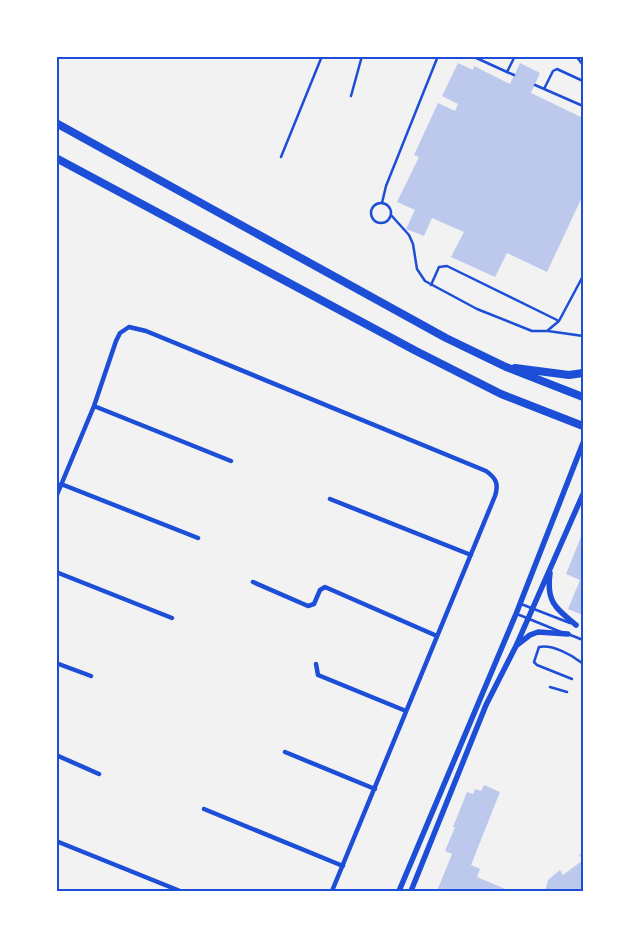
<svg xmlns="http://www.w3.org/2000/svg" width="639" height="947" font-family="'Source Sans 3',sans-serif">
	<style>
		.building { fill: #bdc9ec }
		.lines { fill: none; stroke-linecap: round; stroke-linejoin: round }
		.service { stroke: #1d4ed8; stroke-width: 2.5 }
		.minor { stroke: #1d4ed8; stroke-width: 4.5 }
		.tertiary { stroke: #1d4ed8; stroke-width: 5.5 }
		.primary { stroke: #1d4ed8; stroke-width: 8 }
		.neatline { fill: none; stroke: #1d4ed8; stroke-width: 2 }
	</style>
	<rect width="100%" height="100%" fill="#f2f2f2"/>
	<path class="building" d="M 458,63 L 473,70 L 474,66 L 510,84 L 520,63 L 540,73 L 531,93 L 583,118 L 583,195 L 547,272 L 507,253 L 495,277 L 451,257 L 464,232 L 432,218 L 424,236 L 406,229 L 415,210 L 397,202 L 419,157 L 414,155 L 438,103 L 455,111 L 458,104 L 442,96 Z
		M 583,532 L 583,615 L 568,609 L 580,580 L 566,574 Z
		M 484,785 L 500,792 L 471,865 L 480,869 L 477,877 L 510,891 L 437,891 L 452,854 L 445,851 L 455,827 L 453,827 L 467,792 L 473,794 L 475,789 L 481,791 Z
		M 583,852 L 583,891 L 545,891 L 548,880 L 560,870 L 563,875 L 583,860 L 579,855 Z"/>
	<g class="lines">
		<path class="service" d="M 472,56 L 507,72 L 515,56
			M 576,56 L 583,65
			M 507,72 L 514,75
			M 535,85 L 583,106
			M 544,89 L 553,71 L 557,69 L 583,81
			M 351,96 L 362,56
			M 281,157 L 322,56
			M 382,203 L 386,186 L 438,56
			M371 213a10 10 0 1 1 20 0a10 10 0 1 1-20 0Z
			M 391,215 L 409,235 L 413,244 L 417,269 L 425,281 L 477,309 L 532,331 L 547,331 L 559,321 L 583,276
			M 431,285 L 439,267 L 447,266 L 559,321
			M 548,331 L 583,336
			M 521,604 L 570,623
			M 517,614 L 561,632
			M 568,634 L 583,640
			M 572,679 L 537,665 L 534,662 L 539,647 C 552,644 572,655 582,663
			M 550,687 L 567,692"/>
		<path class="minor" d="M 94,406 L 231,461
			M 61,484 L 198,538
			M 56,497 L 94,406 L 116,341 L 120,333 L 129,327 L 146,331 L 486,471 C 496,478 499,484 495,496 L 332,891
			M 330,499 L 471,555
			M 56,572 L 172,618
			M 253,582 L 308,606 L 314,604 L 320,590 L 325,587 L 437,636
			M 56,663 L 91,676
			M 316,664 L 318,675 L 406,711
			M 285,752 L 375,789
			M 56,755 L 99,774
			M 204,809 L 343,866
			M 56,841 L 180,891"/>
		<path class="tertiary" d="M 550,573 C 546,601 555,608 576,625
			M 517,645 L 530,635 L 538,632 L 568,634
			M 399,891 L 516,614 L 583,443
			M 411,891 L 486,705 L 516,646 L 583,494"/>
		<path class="primary" d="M 56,123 L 446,338 L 506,367 L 583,397
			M 56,158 L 416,351 L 501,394 L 583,426
			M 515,368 L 569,375 L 583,373"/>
	</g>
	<rect width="639" height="947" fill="none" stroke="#ffffff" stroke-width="115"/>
	<rect x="58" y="58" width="524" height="832" class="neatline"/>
</svg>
